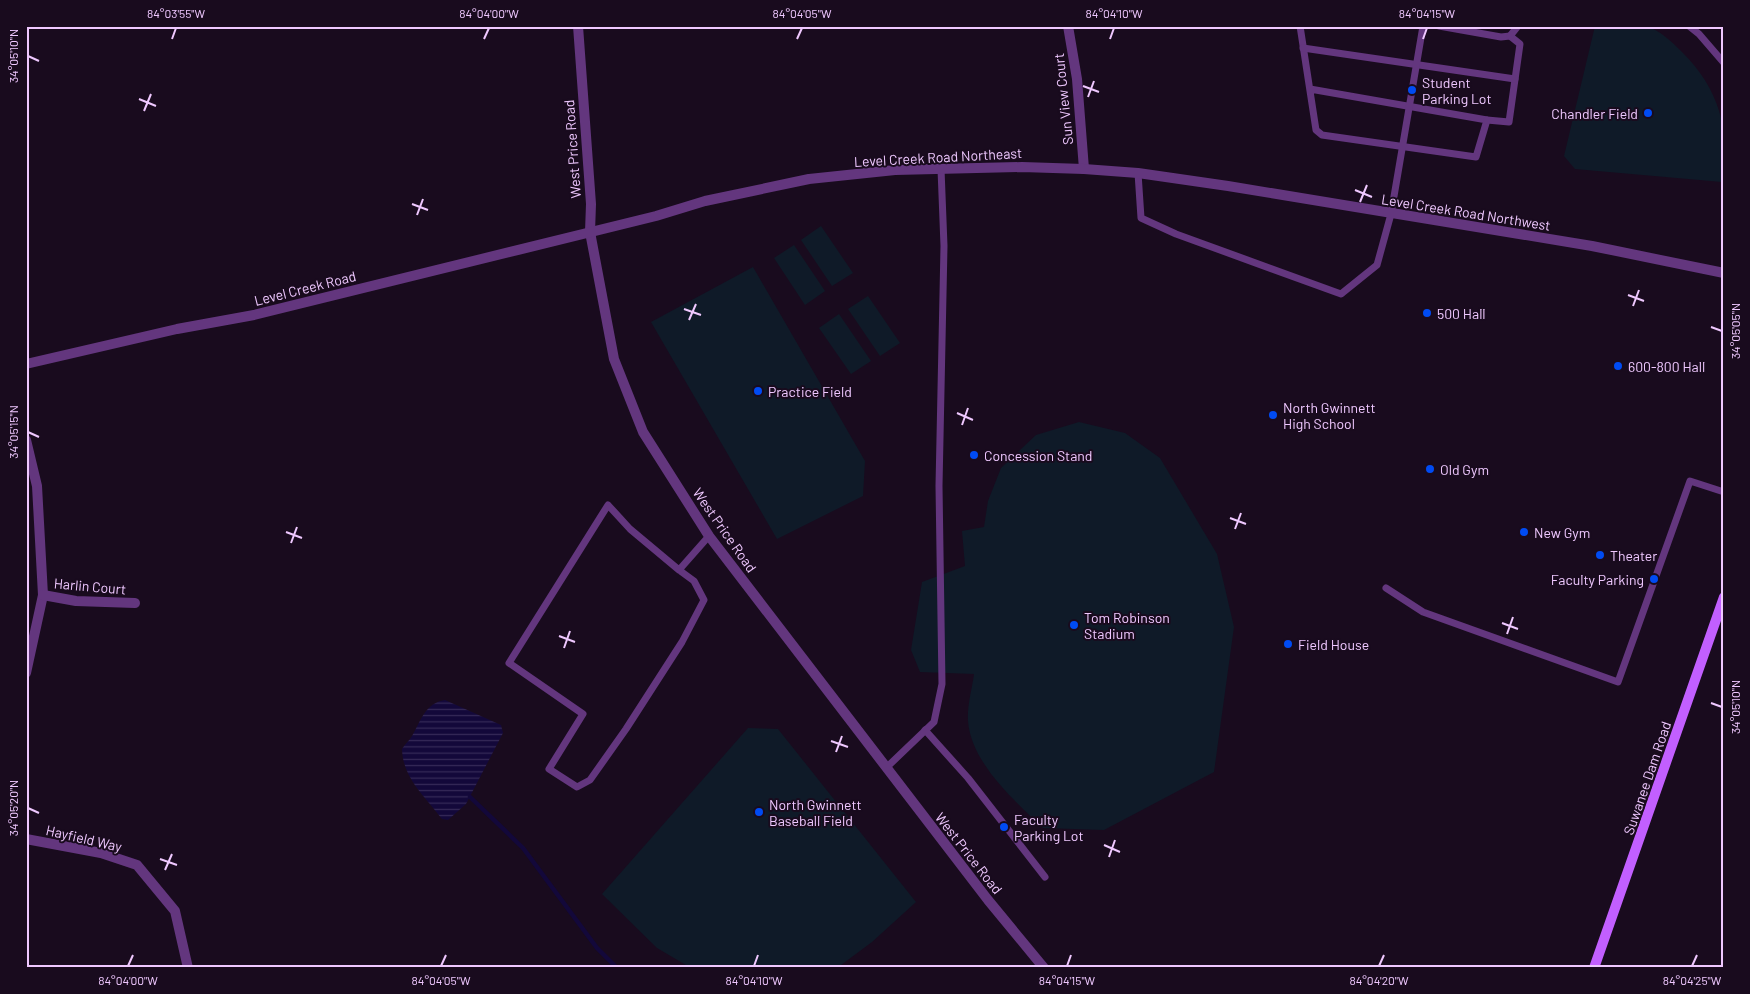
<svg xmlns="http://www.w3.org/2000/svg" width="1750" height="994" font-family="Barlow,sans-serif">
<style>
.pitch{fill:#0f1a28}
.water{fill:url(#water-rules)}
.lines{fill:none;stroke-linecap:round;stroke-linejoin:round}
.stream{stroke:#13083a;stroke-width:4.5}
.service{stroke:#63367e;stroke-width:7}
.minor{stroke:#63367e;stroke-width:10}
.tertiary{stroke:#63367e;stroke-width:10}
.secondary{stroke:#c25fff;stroke-width:10}
.ticks{fill:none;stroke:#efc8ff;stroke-width:2}
.poi-dot{fill:#004bf3;stroke:#190b1e;stroke-width:2}
.labels{text-anchor:middle;dominant-baseline:central;stroke-width:4;stroke-linejoin:round;paint-order:stroke}
.poi-label{font-size:14px;fill:#efc8ff;stroke:#190b1e;text-anchor:start}
.street-label{font-size:14px;fill:#efc8ff;stroke:#190b1e}
.neatline{fill:none;stroke:#efc8ff;stroke-width:2}
.ticks-label{font-size:12px;text-anchor:middle;fill:#efc8ff}
</style>
<defs>
<pattern id="water-rules" width="6" height="5" patternUnits="userSpaceOnUse" patternTransform="scale(1.25)"><rect width="6" height="5" fill="#13083a"/><path d="M0 2.5h6" fill="none" stroke="#362a58"/></pattern>
</defs>
<rect width="100%" height="100%" fill="#190b1e"/>
<!-- pitch -->
<g class="pitch">
<path d="M1595,26c15,0 35,-3 50,0 15,4 27,16 37,26 37,37 49,78 40,130l-147,-13 -11,-13z"/>
<polygon points="821,226 853,273 832,286 801,240"/>
<polygon points="794,245 825,291 805,305 774,258"/>
<polygon points="753,267 865,461 863,496 777,539 651,322"/>
<polygon points="868,296 900,343 880,356 848,309"/>
<polygon points="839,314 871,361 851,374 819,328"/>
<path d="M1079,422l46,11 35,25 57,96 17,73 -20,145 -110,58 -61,-2c-28,-27 -72,-65 -75,-107 -1,-15 4,-32 6,-47l-54,-2 -9,-22 11,-68 43,-16 -3,-35 22,-4 4,-26 13,-33 35,-33z"/>
<polygon points="748,728 778,729 916,902 872,942 837,968 691,968 657,948 602,894"/>
</g>
<!-- water -->
<path class="water" d="M445,700l56,25 2,8 -37,71 -18,16 -6,-1c-17,-23 -39,-40 -40,-70 3,-5 7,-8 10,-13 9,-15 13,-33 33,-36z"/>
<g class="lines">
<!-- stream -->
<polyline class="stream" points="470,797 523,848 597,948 617,968"/>
<!-- service -->
<g class="service">
<polyline points="1300,26 1316,130 1322,135 1476,157 1487,120 1310,89"/>
<polyline points="1439,26 1501,37 1510,36 1520,44 1509,122 1487,120"/>
<polyline points="1689,26 1699,34 1724,63"/>
<polyline points="1510,36 1518,26"/>
<polyline points="1303,48 1515,79"/>
<polyline points="1138,173 1141,218 1176,234 1341,294 1377,265 1391,214 1423,26"/>
<polyline points="679,570 694,581 704,600 682,642 626,729 590,780 577,787 549,769 583,714 509,663 608,505 630,529 679,570 709,536"/>
<polyline points="1386,588 1423,612 1618,682 1690,481 1724,492"/>
<polyline points="925,730 968,778 1045,877"/>
<polyline points="886,768 934,722 942,684 939,486 944,246 941,169"/>
</g>
<!-- minor -->
<g class="minor">
<polyline points="1068,26 1077,79 1084,169"/>
<polyline points="26,440 37,486 43,595 26,673"/>
<polyline points="43,595 76,601 135,603"/>
<polyline points="26,839 101,853 137,865 175,911 188,968"/>
</g>
<!-- tertiary -->
<g class="tertiary">
<polyline points="578,26 591,204 590,232 614,359 643,432 709,536 988,900 1044,968"/>
<polyline points="26,364 177,329 254,315 656,216 705,201 809,179 895,170 1022,167 1084,169 1138,173 1228,186 1592,246 1724,273"/>
</g>
<!-- secondary -->
<polyline class="secondary" points="1594,968 1724,597"/>
</g>
<!-- ticks -->
<path class="ticks" d="M172,39l4,-11M484,39l5,-11M797,39l5,-11M1110,39l4,-11M1423,39l4,-11M28,56l11,5M1083,86l16,6M1088,97l6,-16M139,99l17,7M144,111l7,-17M1355,190l17,7M1360,202l7,-17M412,204l16,6M417,215l6,-16M1628,295l16,6M1633,306l6,-16M684,309l17,6M689,320l7,-16M1711,327l11,4M957,413l16,7M962,425l6,-17M28,432l11,5M1230,518l16,6M1235,529l6,-16M286,532l16,6M291,543l6,-16M1502,623l16,6M1507,634l6,-17M559,636l16,6M564,648l6,-17M1711,703l11,4M831,741l17,6M836,752l6,-16M28,808l11,5M1104,845l16,7M1109,857l6,-17M160,859l17,6M165,870l7,-16M128,966l5,-11M441,966l5,-11M754,966l4,-11M1067,966l4,-11M1379,966l5,-11M1692,966l5,-11"/>
<!-- markers -->
<g class="poi-dot">
<circle cx="1412" cy="90" r="5"/>
<circle cx="1648" cy="113" r="5"/>
<circle cx="1427" cy="313" r="5"/>
<circle cx="1618" cy="366" r="5"/>
<circle cx="758" cy="391" r="5"/>
<circle cx="1273" cy="415" r="5"/>
<circle cx="974" cy="455" r="5"/>
<circle cx="1430" cy="469" r="5"/>
<circle cx="1524" cy="532" r="5"/>
<circle cx="1600" cy="555" r="5"/>
<circle cx="1654" cy="579" r="5"/>
<circle cx="1074" cy="625" r="5"/>
<circle cx="1288" cy="644" r="5"/>
<circle cx="759" cy="812" r="5"/>
<circle cx="1004" cy="827" r="5"/>
</g>
<g class="labels">
<!-- poi labels -->
<g class="poi-label">
<text x="1422" y="82">Student<tspan x="1422" dy="16">Parking Lot</tspan></text>
<text x="1638" y="113" text-anchor="end">Chandler Field</text>
<text x="1437" y="313">500 Hall</text>
<text x="1628" y="366">600-800 Hall</text>
<text x="768" y="391">Practice Field</text>
<text x="1283" y="407">North Gwinnett<tspan x="1283" dy="16">High School</tspan></text>
<text x="984" y="455">Concession Stand</text>
<text x="1440" y="469">Old Gym</text>
<text x="1534" y="532">New Gym</text>
<text x="1610" y="555">Theater</text>
<text x="1644" y="579" text-anchor="end">Faculty Parking</text>
<text x="1084" y="617">Tom Robinson<tspan x="1084" dy="16">Stadium</tspan></text>
<text x="1298" y="644">Field House</text>
<text x="769" y="804">North Gwinnett<tspan x="769" dy="16">Baseball Field</tspan></text>
<text x="1014" y="819">Faculty<tspan x="1014" dy="16">Parking Lot</tspan></text>
</g>
<!-- street labels -->
<g class="street-label">
<text transform="translate(1063 99) rotate(-96)">Sun View Court</text>
<text transform="translate(572 149) rotate(-94)">West Price Road</text>
<text transform="translate(938 157) rotate(-3)">Level Creek Road Northeast</text>
<text transform="translate(1466 212) rotate(9)">Level Creek Road Northwest</text>
<text transform="translate(305 288) rotate(-14)">Level Creek Road</text>
<text transform="translate(725 530) rotate(55)">West Price Road</text>
<text transform="translate(90 586) rotate(5)">Harlin Court</text>
<text transform="translate(1647 778) rotate(-71)">Suwanee Dam Road</text>
<text transform="translate(84 838) rotate(13)">Hayfield Way</text>
<text transform="translate(969 853) rotate(52)">West Price Road</text>
</g>
</g>
<!-- border -->
<rect width="1750" height="994" fill="none" stroke="#190b1e" stroke-width="55"/>
<rect x="28" y="28" width="1694" height="938" class="neatline"/>
<g class="ticks-label">
<text x="176" y="18">84°03'55"W</text>
<text x="489" y="18">84°04'00"W</text>
<text x="802" y="18">84°04'05"W</text>
<text x="1114" y="18">84°04'10"W</text>
<text x="1427" y="18">84°04'15"W</text>
<text transform="translate(14 56) rotate(-90)" y="4">34°05'10"N</text>
<text transform="translate(1736 331) rotate(-90)" y="4">34°05'05"N</text>
<text transform="translate(14 432) rotate(-90)" y="4">34°05'15"N</text>
<text transform="translate(1736 707) rotate(-90)" y="4">34°05'10"N</text>
<text transform="translate(14 808) rotate(-90)" y="4">34°05'20"N</text>
<text x="128" y="985">84°04'00"W</text>
<text x="441" y="985">84°04'05"W</text>
<text x="754" y="985">84°04'10"W</text>
<text x="1067" y="985">84°04'15"W</text>
<text x="1379" y="985">84°04'20"W</text>
<text x="1692" y="985">84°04'25"W</text>
</g>
</svg>
